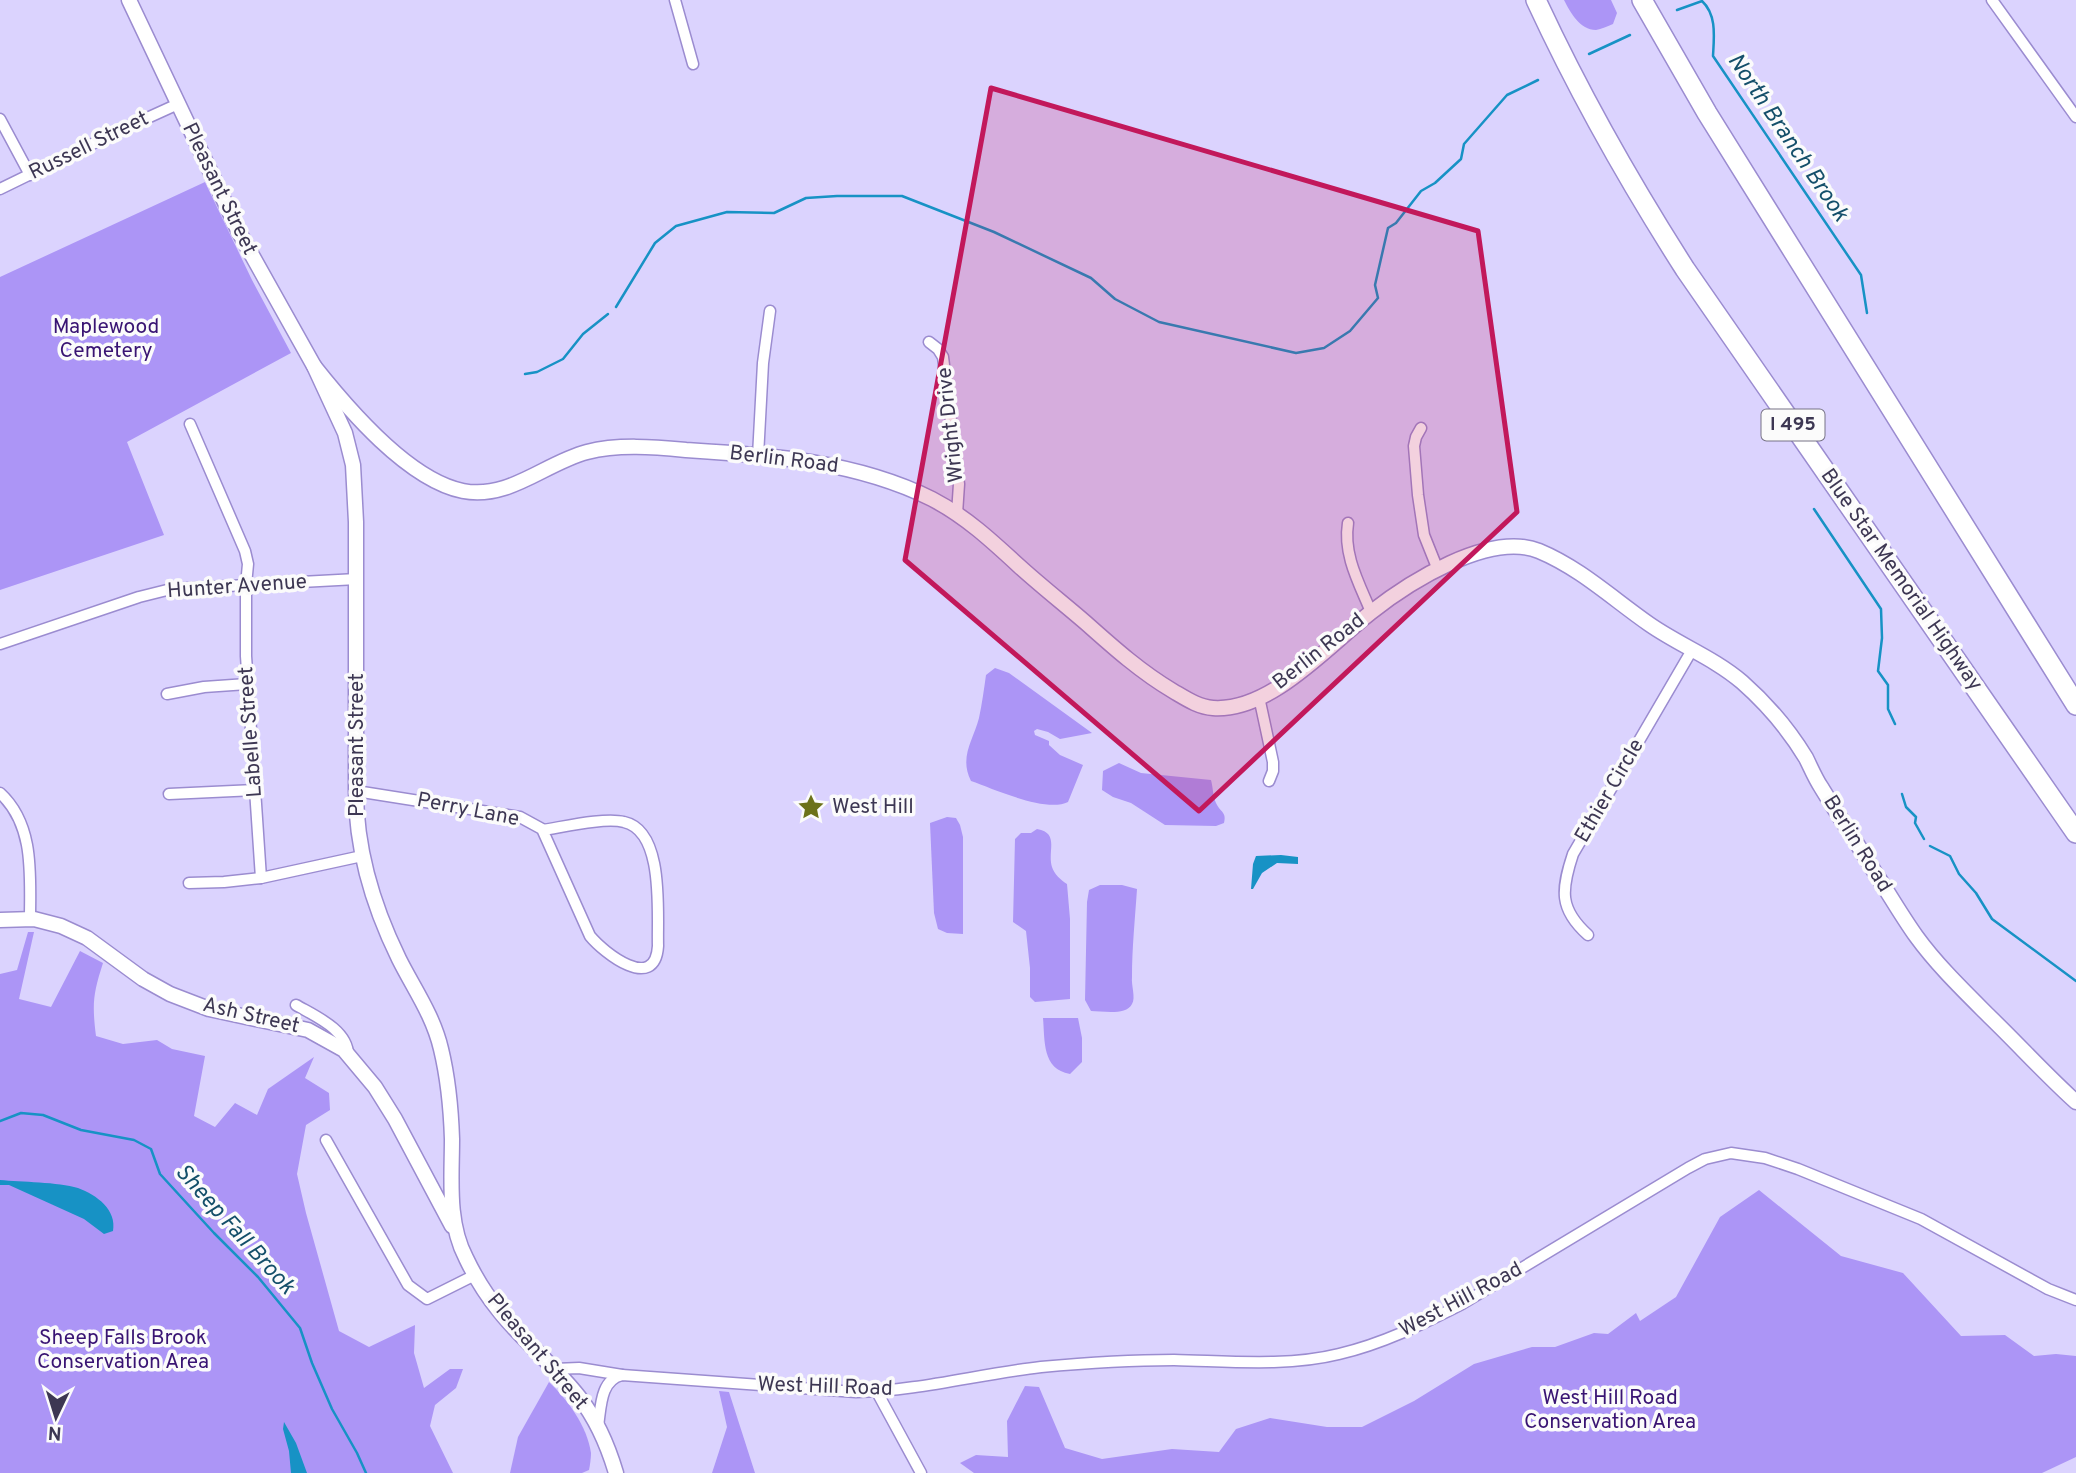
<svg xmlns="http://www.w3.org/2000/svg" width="2076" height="1473" font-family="Overpass,sans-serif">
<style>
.green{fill:#ac95f6}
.water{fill:#1792c5}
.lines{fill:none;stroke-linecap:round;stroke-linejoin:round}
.stream{stroke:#1792c5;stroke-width:2.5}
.minor-casing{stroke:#9b8cd0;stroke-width:13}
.tertiary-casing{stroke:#9b8cd0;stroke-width:17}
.motorway-casing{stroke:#9b8cd0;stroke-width:22}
.minor{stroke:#fff;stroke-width:10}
.tertiary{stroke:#fff;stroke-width:14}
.motorway{stroke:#fff;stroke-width:19}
.marked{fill:#c2185b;fill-opacity:0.2;stroke:#c2185b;stroke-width:5;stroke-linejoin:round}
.labels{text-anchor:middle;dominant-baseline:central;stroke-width:7;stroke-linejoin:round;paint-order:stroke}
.shield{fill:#fbfbfb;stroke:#767285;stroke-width:2}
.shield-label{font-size:19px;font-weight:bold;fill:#3d3753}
.street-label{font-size:21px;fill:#3d3753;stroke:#fbfbfb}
.park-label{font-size:21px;fill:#391473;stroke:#fbfbfb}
.poi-label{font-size:21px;fill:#3d3753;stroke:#fbfbfb;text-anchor:start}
.water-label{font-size:23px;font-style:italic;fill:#144f6a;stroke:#fbfbfb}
</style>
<rect width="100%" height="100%" fill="#dbd3fe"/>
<!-- green -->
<g class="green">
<path d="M1564,0h47l6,13 -4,11c-5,2 -12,5 -17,6 -16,0 -26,-18 -32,-30z"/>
<polygon points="205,182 252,280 291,353 127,442 164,535 0,590 0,277"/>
<path d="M995,668l14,5 83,60 -32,6 -12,-7 -11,-3 -3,2 1,4 14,6v4l11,10 23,10 -15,37c-22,11 -74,-13 -97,-21 -12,-24 2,-40 8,-63 3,-14 5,-29 7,-43z"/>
<path d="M1119,763l22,10 70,7c2,7 2,17 5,23 4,9 11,9 8,20l-8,3 -51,-1 -34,-22 -18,-6 -11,-7 1,-19z"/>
<polygon points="947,817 956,818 960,825 963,837 963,934 947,933 938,929 934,913 930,823"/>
<path d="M1037,829c23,4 10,22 15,38 2,7 9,13 15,17l3,35v80l-35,3 -5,-5v-29l-4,-37 -13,-9 2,-83 6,-6h10z"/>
<path d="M1100,885h22l15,4c-2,30 -5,59 -5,88 -1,8 4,21 0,27 -6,12 -30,7 -41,7l-6,-11 2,-98 2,-12z"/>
<path d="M28,932h6l-15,67 32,8 29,-56 23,12c-10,31 -11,41 -7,73l27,8 34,-4 15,9 33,7 -11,60 21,11 20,-24 22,12 11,-26 46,-32 -9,21 24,15 1,17 -24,15 -9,49 9,39 33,118 30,16 46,-22 -1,28 10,35 26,-19h13l-7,19 -21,17 -5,21 23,47h-453v-499l17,-4z"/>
<path d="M1043,1018h35l4,20v24l-12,12c-28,-5 -25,-33 -27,-56z"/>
<polygon points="1759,1190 1841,1256 1903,1273 1961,1336 2005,1335 2034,1356 2056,1354 2076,1356 2076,1457 2042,1473 974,1473 960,1463 976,1455 1008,1457 1007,1421 1025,1386 1039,1387 1065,1448 1102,1459 1172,1449 1219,1452 1236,1429 1270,1418 1327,1427 1362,1427 1414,1401 1474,1364 1532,1347 1555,1347 1594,1333 1608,1334 1636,1313 1640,1321 1676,1297 1720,1217"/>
<path d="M549,1382c19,18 38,44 42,71 0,5 -1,12 -2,17l-7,3h-72l8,-36z"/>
<polygon points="719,1391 729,1392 755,1473 712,1473 727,1427"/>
</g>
<!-- water -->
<g class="water">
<polygon points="1281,855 1298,857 1298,864 1277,863 1262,873 1253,889 1251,889 1253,864 1256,856"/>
<path d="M0,1180c21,2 58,2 78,8 19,7 39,22 35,43l-9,3 -20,-15 -75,-34h-9z"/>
<polygon points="284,1422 296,1443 307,1473 291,1473 289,1451 283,1429"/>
</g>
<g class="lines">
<!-- stream -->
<g class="stream">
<path d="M1677,10l25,-9c15,14 12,36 11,55l148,219 6,38"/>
<polyline points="1589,54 1630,35"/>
<polyline points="616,307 655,243 676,226 727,212 774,213 806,198 837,196 902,196 994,232 1091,278 1115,299 1159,322 1296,353 1324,348 1350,331 1378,298 1375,285 1388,228 1396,223 1421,191 1435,183 1461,159 1464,144 1507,95 1538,80"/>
<polyline points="525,374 537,372 563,359 583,334 608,314"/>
<polyline points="1814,509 1881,609 1882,638 1878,671 1888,685 1888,709 1895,724"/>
<polyline points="1902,794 1906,807 1916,817 1915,823 1924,839"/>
<polyline points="1930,846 1950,856 1959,874 1976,893 1992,919 2076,981"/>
<polyline points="0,1121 21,1113 43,1115 81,1130 134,1140 151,1149 160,1174 214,1233 258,1277 300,1328 312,1363 332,1409 357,1453 366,1473"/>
</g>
<!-- minor casing -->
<g class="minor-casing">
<g id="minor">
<polyline points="675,0 693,64"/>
<polyline points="1992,0 2076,117"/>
<polyline points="0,119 30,175"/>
<polyline points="0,189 123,129 178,104"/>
<polyline points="929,342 938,349 943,357 959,484 957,514"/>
<polyline points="190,424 245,551 248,564 246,585 246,656 261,878"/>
<polyline points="1421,428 1416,437 1414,446 1418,495 1424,535 1438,570"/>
<polyline points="758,456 763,363 770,311"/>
<path d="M1348,523c-5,32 11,60 23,89"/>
<polyline points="0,644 139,597 171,589 357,579"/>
<polyline points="167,694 204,687 247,684"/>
<polyline points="1259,697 1273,762 1273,771 1269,781"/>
<path d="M356,791l164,26 22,12 48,107c14,17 65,57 68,10 -1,-32 7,-115 -34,-124 -19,-5 -61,5 -81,8"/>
<path d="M0,793c35,32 30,83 30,126"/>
<polyline points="169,794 255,790"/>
<polyline points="189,883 224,882 261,878 362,856"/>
<path d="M1588,935c-29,-26 -27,-45 -15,-81l119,-204"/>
<path d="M296,1005c19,11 52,25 52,50"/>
<polyline points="326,1140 408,1285 427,1299 475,1275"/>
<polyline points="555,1369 579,1368 622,1375"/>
<polyline points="877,1392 921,1473"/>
<path d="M598,1426c3,-18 2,-46 24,-51l234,17c62,-1 123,-18 185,-25 43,-4 90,-7 133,-7 53,1 113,7 165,-6 43,-10 84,-30 123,-50l226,-136 17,-9 26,-6 34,5 33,11 123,50 127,70 28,11"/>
</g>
</g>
<!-- tertiary casing -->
<g class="tertiary-casing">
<g id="tertiary">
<path d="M129,0l110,232 75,134 31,67 8,32 3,57v269c0,59 17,115 43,168 15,30 34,56 42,90 7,29 10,60 11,90 0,39 -5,83 14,119 9,19 21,38 34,54 24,30 55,54 79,85 18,23 29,49 37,76"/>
<path d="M314,366c34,43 94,114 149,125 46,9 82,-28 124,-39 31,-8 67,-5 99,-2 83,5 170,11 246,49 33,17 60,42 87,67 22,20 45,38 67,57 28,25 55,49 87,68 12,7 25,16 40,17 57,4 115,-62 157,-95 38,-30 119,-82 169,-62 41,17 74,48 110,73 30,21 65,34 93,58 25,22 47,48 64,76 5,10 9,20 15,29 17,28 36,56 53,84 14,21 27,44 42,65 21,29 48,55 74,81 29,28 56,58 86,85"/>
<polyline points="0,920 34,919 61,926 87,938 143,979 170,994 209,1009 308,1030 344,1050 375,1087 395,1119 452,1226"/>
</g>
</g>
<!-- motorway casing -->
<g class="motorway-casing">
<g id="motorway">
<path d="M1536,0c43,93 94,183 149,269l391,564"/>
<polyline points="1642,0 1707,113 2076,705"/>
</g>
</g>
<!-- minor -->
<use href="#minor" class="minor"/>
<!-- tertiary -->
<use href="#tertiary" class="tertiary"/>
<!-- motorway -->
<use href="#motorway" class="motorway"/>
</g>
<!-- marked area -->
<path class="marked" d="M991,88l487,143 39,281 -318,299 -294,-251z"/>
<!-- icons -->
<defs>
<g id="sight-bare" transform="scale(2.1)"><path d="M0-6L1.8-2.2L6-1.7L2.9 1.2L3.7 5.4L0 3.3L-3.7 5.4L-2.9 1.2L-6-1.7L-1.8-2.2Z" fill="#6c721a" stroke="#fbfbfb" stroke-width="2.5" paint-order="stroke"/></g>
</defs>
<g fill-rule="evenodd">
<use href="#sight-bare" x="811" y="807"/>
</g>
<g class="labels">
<!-- shield labels -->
<rect class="shield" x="1761.5" y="409.5" width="63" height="31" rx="5"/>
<g class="shield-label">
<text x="1793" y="425">I 495</text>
</g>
<!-- street labels -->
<g class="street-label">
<text transform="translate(89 146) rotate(-26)">Russell Street</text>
<text transform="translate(219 189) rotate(64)">Pleasant Street</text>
<text transform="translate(951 425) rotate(-96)">Wright Drive</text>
<text transform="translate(784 460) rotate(7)">Berlin Road</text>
<text transform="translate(1901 580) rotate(55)">Blue Star Memorial Highway</text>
<text transform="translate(237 587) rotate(-4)">Hunter Avenue</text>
<text transform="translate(1319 652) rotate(-38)">Berlin Road</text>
<text transform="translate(251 732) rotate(-94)">Labelle Street</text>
<text transform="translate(357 745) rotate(-90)">Pleasant Street</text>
<text transform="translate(1610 791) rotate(-60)">Ethier Circle</text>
<text transform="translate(468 810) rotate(11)">Perry Lane</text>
<text transform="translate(1857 844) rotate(58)">Berlin Road</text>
<text transform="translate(251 1016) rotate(13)">Ash Street</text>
<text transform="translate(1461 1300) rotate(-28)">West Hill Road</text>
<text transform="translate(537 1352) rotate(50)">Pleasant Street</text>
<text transform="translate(825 1387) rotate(2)">West Hill Road</text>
</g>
<!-- park labels -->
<g class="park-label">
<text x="106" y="327">Maplewood<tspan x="106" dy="24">Cemetery</tspan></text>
<text x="123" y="1338">Sheep Falls Brook<tspan x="123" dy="24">Conservation Area</tspan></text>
<text x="1610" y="1398">West Hill Road<tspan x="1610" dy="24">Conservation Area</tspan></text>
</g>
<!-- poi labels -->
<g class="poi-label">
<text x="832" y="807">West Hill</text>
</g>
<!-- water labels -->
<g class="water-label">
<text transform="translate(1787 138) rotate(56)">North Branch Brook</text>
<text transform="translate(234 1230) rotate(48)">Sheep Fall Brook</text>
</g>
</g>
<!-- north arrow -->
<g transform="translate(56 1417) rotate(184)" stroke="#fbfbfb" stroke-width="5" paint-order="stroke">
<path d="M0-5L12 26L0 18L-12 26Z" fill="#3d3753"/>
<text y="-10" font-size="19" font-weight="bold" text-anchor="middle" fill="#3d3753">N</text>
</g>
</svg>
